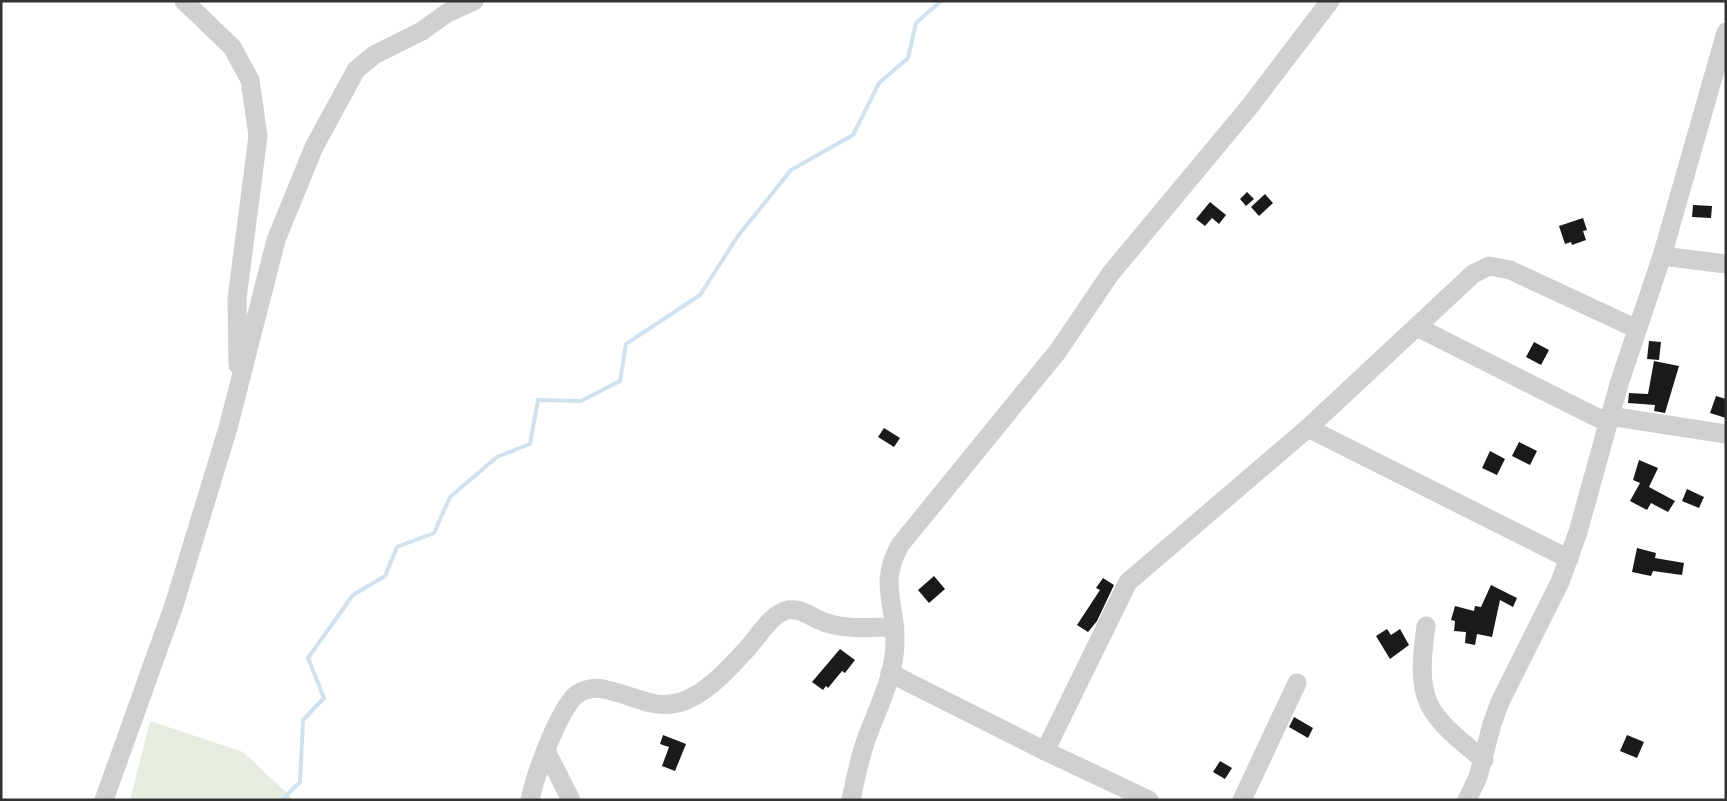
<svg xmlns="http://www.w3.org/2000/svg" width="1727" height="801" font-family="Cabin,sans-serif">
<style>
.green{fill:#e6ecdf}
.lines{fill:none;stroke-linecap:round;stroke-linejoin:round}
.stream{stroke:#cfe2ee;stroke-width:4}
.building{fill:#1a1a1a}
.minor{stroke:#d0d0d0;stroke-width:19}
</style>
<rect width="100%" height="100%" fill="#fff"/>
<!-- green -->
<polygon class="green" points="150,721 243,752 294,800 130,800"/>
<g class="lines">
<!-- stream -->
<polyline class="stream" points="282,800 300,782 303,720 324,698 308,658 353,595 385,576 397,547 434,533 450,497 497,457 530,444 538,400 581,401 620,381 626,344 700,295 738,236 791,170 853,135 879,83 908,58 916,23 941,1"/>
</g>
<!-- building -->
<g class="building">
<polygon points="1247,192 1254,199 1246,206 1240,199"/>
<polygon points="1265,194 1273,203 1259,216 1251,207"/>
<polygon points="1210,202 1226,215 1219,224 1212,218 1205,226 1196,219"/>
<polygon points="1693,205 1712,206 1711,218 1692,217"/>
<polygon points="1583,218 1587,230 1583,231 1586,240 1572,245 1571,242 1565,244 1559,226"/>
<polygon points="1649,341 1661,342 1659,360 1647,359"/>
<polygon points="1534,342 1549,350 1541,365 1526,357"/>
<polygon points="1654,361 1679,366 1665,413 1654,411 1655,405 1628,403 1629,393 1648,394"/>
<polygon points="1716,396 1726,399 1726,418 1710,413"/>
<polygon points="884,428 900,438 894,447 878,437"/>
<polygon points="1519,442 1537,451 1530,465 1512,456"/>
<polygon points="1490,451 1505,459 1497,475 1482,468"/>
<polygon points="1639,460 1658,468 1649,487 1675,501 1668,512 1651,503 1647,510 1630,501 1640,483 1633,480"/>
<polygon points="1687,489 1704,497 1699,508 1682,501"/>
<polygon points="1637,548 1656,553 1655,558 1684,563 1682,575 1653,571 1651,576 1632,572"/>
<polygon points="934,576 945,589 929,603 918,590"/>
<polygon points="1103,578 1114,585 1097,621 1088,632 1077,625 1100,590 1096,588"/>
<polygon points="1491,585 1517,598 1513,607 1500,600 1492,637 1477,634 1475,645 1465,643 1466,632 1454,631 1455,621 1451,620 1455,606 1474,611 1475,606 1481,607"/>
<polygon points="1387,629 1391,635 1400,629 1409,645 1390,659 1376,636"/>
<polygon points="840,649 855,660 845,673 842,671 828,688 826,686 823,690 812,682"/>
<polygon points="1294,717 1313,728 1308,738 1289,727"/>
<polygon points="663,735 686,744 675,771 662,766 669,747 660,744"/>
<polygon points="1627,735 1644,742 1637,758 1620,751"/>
<polygon points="1220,761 1232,768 1225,779 1213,772"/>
</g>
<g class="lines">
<!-- minor -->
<g class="minor">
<polyline points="184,1 232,47 250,80 258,136 237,299 238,365"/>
<polyline points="1662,256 1726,264"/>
<polyline points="1417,327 1608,423"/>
<polyline points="1609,416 1726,434"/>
<polyline points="1308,428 1569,559"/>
<path d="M1426,626c-11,77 0,87 58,134"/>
<polyline points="890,673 1045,751 1149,800"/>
<polyline points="546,751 571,800"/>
<polyline points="1045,751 1128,582 1308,428 1473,274 1489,266 1510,270 1637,329"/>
<polyline points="104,800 174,605 228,428 276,240 314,147 356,70 374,55 422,31 447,13 474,1"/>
<path d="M530,800c6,-28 25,-79 42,-101 7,-9 21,-12 31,-10 29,5 51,23 81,12 24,-9 44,-32 61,-50 12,-12 26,-38 43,-41 15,-2 25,9 39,13 20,7 46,4 68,4"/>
<path d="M851,800c4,-20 8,-40 15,-60 11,-31 29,-64 29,-98 1,-40 -17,-57 5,-97l158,-194 53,-78 139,-167 80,-105"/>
<polyline points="1242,800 1297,683"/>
<polyline points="1467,800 1478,777 1492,724 1500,702 1560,582 1578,532 1619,384 1662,256 1726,32"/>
</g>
</g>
<!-- border -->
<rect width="1727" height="801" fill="none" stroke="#333333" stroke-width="5"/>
</svg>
